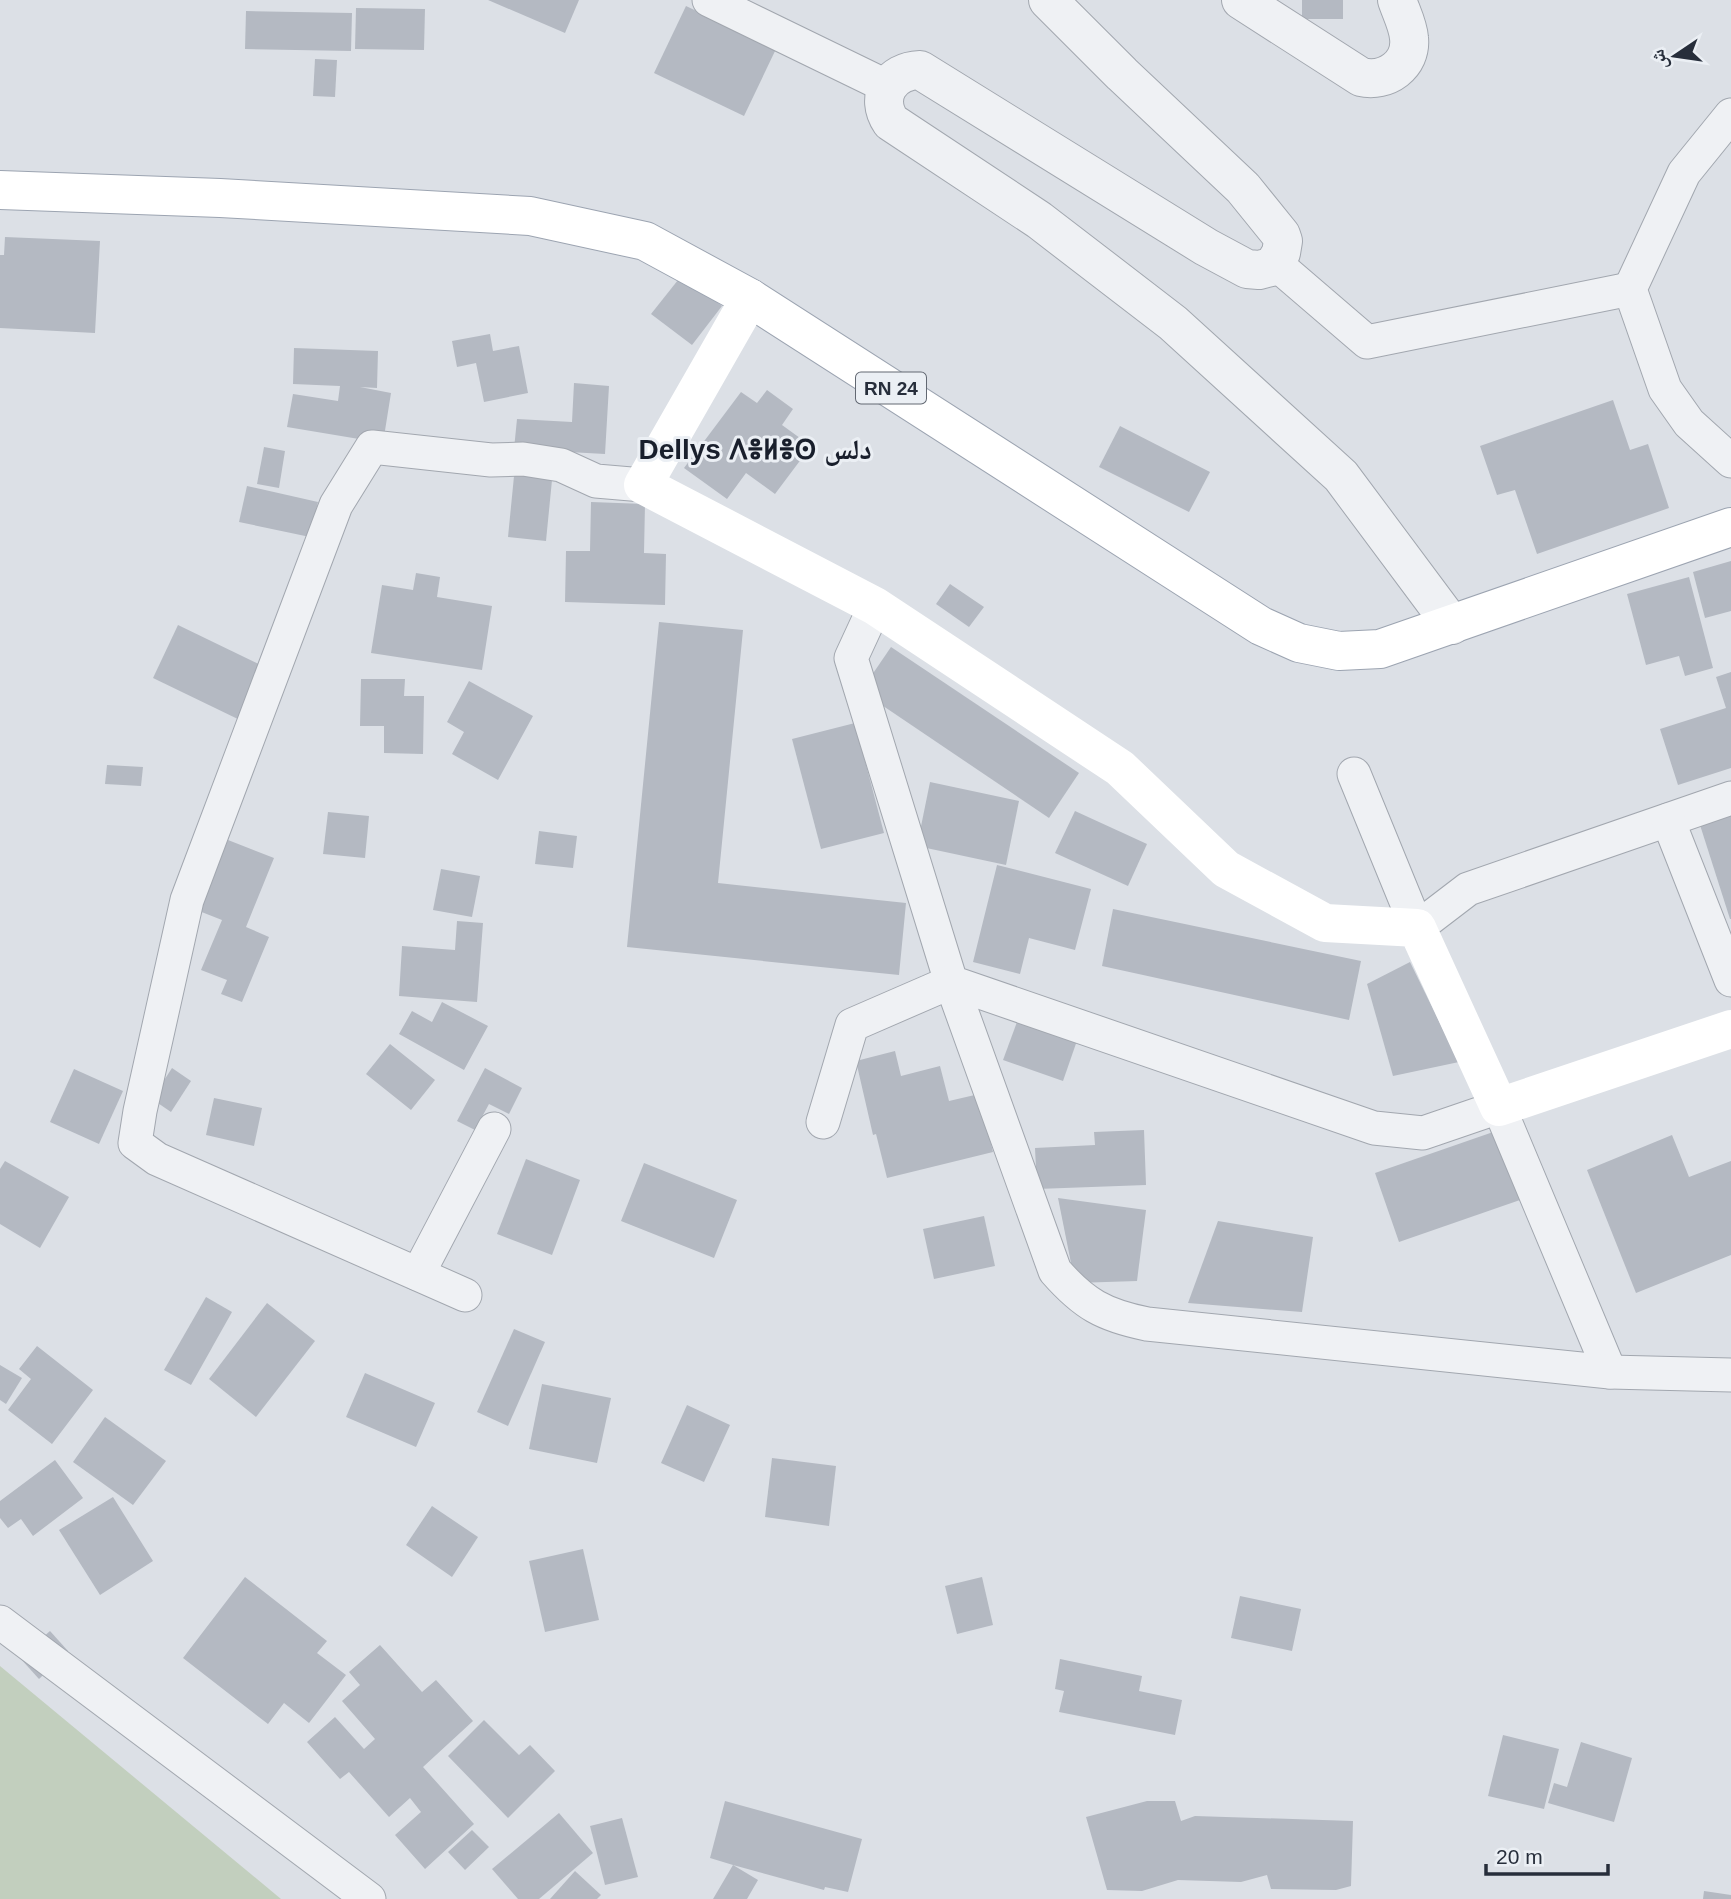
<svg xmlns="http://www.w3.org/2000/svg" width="1731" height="1899" font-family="Arial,'Noto Naskh Arabic','Noto Sans Tifinagh',sans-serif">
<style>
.green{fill:#c2cfbe}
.building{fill:#b4b9c2}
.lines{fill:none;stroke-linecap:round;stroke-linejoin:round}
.minor-casing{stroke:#a2a7af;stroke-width:35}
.tertiary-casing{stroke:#a2a7af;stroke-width:40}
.primary-casing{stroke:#9ca4b1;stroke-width:40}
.minor{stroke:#eff1f4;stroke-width:33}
.tertiary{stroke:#eff1f4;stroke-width:38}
.secondary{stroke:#fff;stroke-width:38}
.primary{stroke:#fff;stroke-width:38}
.labels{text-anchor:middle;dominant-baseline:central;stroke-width:6;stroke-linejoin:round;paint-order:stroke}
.shield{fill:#ebeff4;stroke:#626872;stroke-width:2}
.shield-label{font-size:19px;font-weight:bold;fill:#272e3b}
.district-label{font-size:28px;font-weight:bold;fill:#191f2c;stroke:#ebeff4}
</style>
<rect width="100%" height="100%" fill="#dce0e6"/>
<!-- green -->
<polygon class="green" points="0,1666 281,1899 0,1899"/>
<!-- building -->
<g class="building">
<polygon points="488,0 579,0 565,33"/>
<rect x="1302" y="0" width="41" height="19"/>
<polygon points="686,6 776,49 744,116 654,73"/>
<polygon points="356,8 425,9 424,50 355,49"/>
<polygon points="246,11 352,13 351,51 245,49"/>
<polygon points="315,59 337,60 335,97 313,96"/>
<polygon points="5,237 100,241 95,333 0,328 0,255 4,255"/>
<polygon points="682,275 722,306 692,345 651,314"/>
<polygon points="490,334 493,351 519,346 528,393 484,402 476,363 457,367 452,341"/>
<polygon points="294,348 378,351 377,388 360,387 391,393 383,443 287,427 293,394 338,401 340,386 293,384"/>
<polygon points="574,383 609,386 605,454 514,449 517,419 572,422"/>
<polygon points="767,390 793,409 782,425 811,446 775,494 746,473 727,499 684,468 741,392 757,403"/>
<polygon points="1613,400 1630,450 1648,444 1669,508 1537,554 1515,490 1497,495 1480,446"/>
<polygon points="1120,426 1210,472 1189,512 1099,467"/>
<polygon points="264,447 285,451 279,488 257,484"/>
<polygon points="515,466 553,470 546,541 508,537"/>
<polygon points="247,486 318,502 310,537 239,522"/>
<polygon points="591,502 645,504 644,553 666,554 665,605 565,602 566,551 590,551"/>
<polygon points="1731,561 1731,611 1705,618 1693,572"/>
<polygon points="416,573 440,577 437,597 492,606 482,670 371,653 382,585 413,590"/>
<polygon points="1689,577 1713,668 1685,676 1679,656 1646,665 1627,594"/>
<polygon points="950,584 984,607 969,627 936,604"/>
<polygon points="659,622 743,630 718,883 906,903 899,975 627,947"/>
<polygon points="178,625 269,669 244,722 153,678"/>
<polygon points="891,647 1079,773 1049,818 861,691"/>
<polygon points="1731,672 1731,768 1678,785 1660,729 1726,708 1716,677"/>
<polygon points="361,679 405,679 404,696 424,696 423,754 384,753 384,726 360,726"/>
<polygon points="469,681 533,716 498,780 452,754 464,732 447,722"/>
<polygon points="855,723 884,833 821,849 792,739"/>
<polygon points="107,765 143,767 141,786 105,784"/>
<polygon points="930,782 1019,801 1006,865 917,846"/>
<polygon points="1075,811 1147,844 1128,886 1055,853"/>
<polygon points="328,812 369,816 365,858 323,854"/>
<polygon points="1731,815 1731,919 1730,919 1700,825"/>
<polygon points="539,831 577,836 573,868 535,864"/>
<polygon points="228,840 274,858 246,927 269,937 242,1002 221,994 227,980 201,970 222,920 199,911"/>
<polygon points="997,865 1091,889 1075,950 1029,938 1020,974 973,962"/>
<polygon points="441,869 480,876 472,917 433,910"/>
<polygon points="1113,909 1361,961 1349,1020 1102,966"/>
<polygon points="457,921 483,923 477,1002 399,996 402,946 455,950"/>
<polygon points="1410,962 1459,1062 1393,1076 1367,984"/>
<polygon points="442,1002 488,1026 464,1070 399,1034 412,1011 432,1022"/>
<polygon points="1021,1011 1080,1032 1063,1081 1003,1060"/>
<polygon points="390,1044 435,1080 411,1110 366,1074"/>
<polygon points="895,1051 901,1076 940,1066 949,1101 979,1094 993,1152 887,1178 876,1134 873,1135 856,1061"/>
<polygon points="172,1068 191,1081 171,1112 152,1099"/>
<polygon points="485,1068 522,1088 509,1114 489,1104 475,1130 457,1121"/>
<polygon points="74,1069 123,1091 99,1144 50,1122"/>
<polygon points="214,1098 262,1108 254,1146 206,1135"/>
<polygon points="1144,1130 1146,1185 1037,1189 1035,1148 1095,1145 1094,1132"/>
<polygon points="1496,1131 1520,1200 1399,1242 1375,1173"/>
<polygon points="1672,1135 1689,1177 1731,1161 1731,1255 1636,1293 1587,1170"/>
<polygon points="526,1159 580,1180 552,1255 497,1234"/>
<polygon points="5,1161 69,1197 40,1248 0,1224 0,1169"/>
<polygon points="644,1163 737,1200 714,1258 621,1221"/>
<polygon points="1058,1198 1146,1210 1137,1281 1075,1283"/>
<polygon points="984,1216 995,1266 934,1279 923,1229"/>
<polygon points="1218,1221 1313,1237 1302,1312 1188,1303"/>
<polygon points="206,1297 232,1312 191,1385 164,1370"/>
<polygon points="267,1303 315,1341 256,1417 209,1379"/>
<polygon points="514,1329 545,1342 508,1426 477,1412"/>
<polygon points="37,1346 93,1390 52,1444 8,1410 31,1379 19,1369"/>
<polygon points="0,1365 22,1378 6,1404 0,1400"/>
<polygon points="365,1373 435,1403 416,1447 346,1417"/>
<polygon points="542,1384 611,1398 597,1463 529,1449"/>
<polygon points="687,1405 730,1425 704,1482 661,1463"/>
<polygon points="105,1417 166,1461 133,1505 73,1462"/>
<polygon points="772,1458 836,1466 829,1526 765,1517"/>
<polygon points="55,1460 83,1498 33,1536 21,1519 8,1528 0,1518 0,1501"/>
<polygon points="113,1497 153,1561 100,1595 59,1530"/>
<polygon points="432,1506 478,1537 452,1577 406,1545"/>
<polygon points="583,1549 599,1620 545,1632 529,1561"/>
<polygon points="245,1577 327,1641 317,1653 346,1675 309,1723 284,1703 268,1724 183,1658"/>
<polygon points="982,1577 993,1625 957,1634 945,1586"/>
<polygon points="1240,1596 1301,1609 1292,1651 1231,1638"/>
<polygon points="50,1631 68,1651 39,1679 20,1658"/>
<polygon points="380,1645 422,1692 436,1680 473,1721 423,1767 474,1824 425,1869 395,1835 421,1812 410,1798 389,1817 349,1772 340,1779 307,1742 335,1717 364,1749 375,1739 342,1701 360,1685 349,1672"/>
<polygon points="1060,1659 1142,1676 1139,1691 1182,1700 1175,1735 1059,1712 1064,1691 1055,1689"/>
<polygon points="484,1720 519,1755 530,1745 555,1771 508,1818 448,1756"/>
<polygon points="1503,1735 1559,1749 1544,1809 1488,1796"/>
<polygon points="1581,1742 1632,1758 1614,1822 1548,1803 1554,1783 1567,1787"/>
<polygon points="725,1801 862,1839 848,1892 825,1887 824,1890 733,1865 758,1880 747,1899 713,1899 733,1865 710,1858"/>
<polygon points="1147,1801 1175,1801 1181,1821 1195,1816 1353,1821 1351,1886 1336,1890 1271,1889 1267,1875 1241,1882 1178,1880 1142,1891 1107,1890 1086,1817"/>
<polygon points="559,1813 593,1853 539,1899 518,1899 492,1869"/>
<polygon points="622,1818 638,1877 605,1885 590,1826"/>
<polygon points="472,1830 489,1847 465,1870 448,1852"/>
<polygon points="575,1871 601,1895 597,1899 550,1899"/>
<polygon points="1704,1891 1731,1895 1731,1899 1703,1899"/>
</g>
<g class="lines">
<!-- minor casing -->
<g class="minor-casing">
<g id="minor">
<polyline points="709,0 888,87"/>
<polyline points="1731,115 1684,173 1630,289 1665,389 1689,423 1731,461"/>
<polyline points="1275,263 1367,342 1630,289"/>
<polyline points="875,606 851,658 951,982 1374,1128 1423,1133 1499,1107 1610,1372"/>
<polyline points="1354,774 1417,928 1468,889 1731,798"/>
<polyline points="1668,820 1731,980"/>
<path d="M823,1122l29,-97 99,-43 104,289c29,33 48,44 92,53l463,48 121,3"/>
<polyline points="418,1274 494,1129"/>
<polyline points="465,1295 157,1159 135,1143 140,1111 187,900 336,505 372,447 491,460 523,459 561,465 596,481 643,485"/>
<polyline points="0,1622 369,1899"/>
</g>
</g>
<!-- tertiary casing -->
<g class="tertiary-casing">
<g id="tertiary">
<path d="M1048,0l74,74 121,114 38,47 2,6 -2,12 -6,10 -4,4 -12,3 -12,-1 -41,-22 -286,-177c-30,1 -46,27 -29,52l148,98 134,103 168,153 111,149"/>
<path d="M1241,0l120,77c25,6 51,-12 48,-39 -1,-13 -8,-26 -12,-38"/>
</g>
</g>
<!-- primary casing -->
<g class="primary-casing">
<polyline id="primary" points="0,190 220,198 530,216 645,241 750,298 1261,626 1299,643 1339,651 1380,649 1731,527"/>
</g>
<!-- minor -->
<use href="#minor" class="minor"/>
<!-- tertiary -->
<use href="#tertiary" class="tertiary"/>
<!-- secondary -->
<polyline class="secondary" points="750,298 643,485 875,606 1120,768 1226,869 1325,923 1417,928 1499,1107 1731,1029"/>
<!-- primary -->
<use href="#primary" class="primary"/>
</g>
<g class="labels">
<!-- shield labels -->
<rect class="shield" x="856" y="372.5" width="70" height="31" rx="5"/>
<g class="shield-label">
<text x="891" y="388">RN 24</text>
</g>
<!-- district labels -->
<g class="district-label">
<text x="755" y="449">Dellys ⴷⴻⵍⴻⵙ دلس</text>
</g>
</g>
<!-- north arrow -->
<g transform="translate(1675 56) rotate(257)" stroke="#ebeff4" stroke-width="5" paint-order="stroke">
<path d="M0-5L12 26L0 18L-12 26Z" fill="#272e3b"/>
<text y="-10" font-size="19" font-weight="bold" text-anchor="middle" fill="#272e3b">ش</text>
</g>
<!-- scale -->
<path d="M1486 1864v10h122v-10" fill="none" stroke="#272e3b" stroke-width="3.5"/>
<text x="1496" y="1864" font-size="21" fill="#272e3b" stroke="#ebeff4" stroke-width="5" paint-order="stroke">20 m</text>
</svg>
